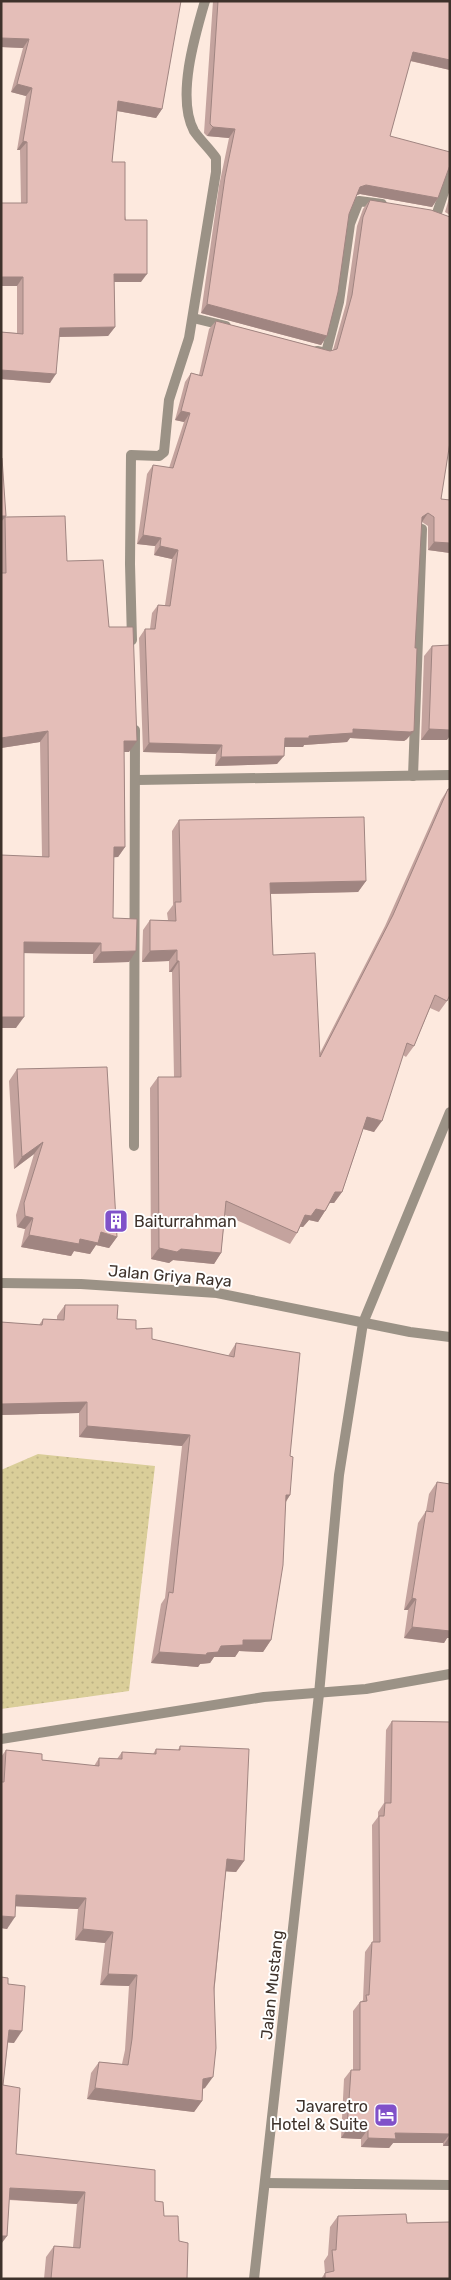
<svg xmlns="http://www.w3.org/2000/svg" width="451" height="2280" font-family="Rubik,sans-serif">
<style>
.grass{fill:url(#grass-dots)}
.lines{fill:none;stroke-linecap:round;stroke-linejoin:round}
.minor{stroke:#9b9286;stroke-width:10}
.wall{fill:#c4a39e}
.shaded-wall{fill:#a08581}
.building{fill:#e4beb8;stroke:#a08581}
.labels{text-anchor:middle;dominant-baseline:central;stroke-width:4;stroke-linejoin:round;paint-order:stroke}
.poi-label{font-size:16px;fill:#3e322b;stroke:#fff;text-anchor:start}
.street-label{font-size:16px;fill:#3e322b;stroke:#fff}
</style>
<defs>
<pattern id="grass-dots" width="8" height="8" patternUnits="userSpaceOnUse" patternTransform="scale(1.25)"><rect width="8" height="8" fill="#dace99"/><path d="M2 2h.1M6 6h.1" fill="none" stroke="#bcb184" stroke-width="1.8" stroke-linecap="round"/></pattern>
</defs>
<rect width="100%" height="100%" fill="#fde9de"/>
<!-- grass -->
<polygon class="grass" points="38,1454 155,1466 129,1691 1,1709 1,1470"/>
<g class="lines">
<!-- minor -->
<g class="minor">
<polyline points="436,216 450,174"/>
<polyline points="193,318 226,326"/>
<polyline points="317,351 326,353 339,302 350,224 359,201 382,204"/>
<path d="M132,640l-2,-76 1,-109 28,1 5,-4 5,-52 20,-62 27,-166v-14c-6,-9 -16,-18 -22,-27 -18,-33 1,-96 11,-130"/>
<polyline points="413,776 422,529"/>
<polyline points="137,780 450,775"/>
<polyline points="134,1146 135,730"/>
<polyline points="1,1283 81,1284 217,1293 410,1332 450,1337"/>
<polyline points="1,1739 264,1697 366,1689 450,1674"/>
<polyline points="265,2183 450,2185"/>
<polyline points="254,2279 319,1694 339,1475 363,1323 450,1112"/>
</g>
</g>
<!-- wall -->
<g class="wall">
<polygon points="1,1 162,109 156,118 117,111 112,162 141,282 114,282 115,327 108,336 59,337 50,383 1,379 1,332 17,333 17,286 21,203 20,150 17,150 26,96 11,92 23,48 1,47"/>
<polygon points="213,1 450,1 450,70 410,61 390,136 450,168 448,168 438,198 432,207 360,194 357,195 349,214 327,336 321,345 201,313 219,186 229,138 207,136 204,133"/>
<polygon points="450,195 450,215 445,212"/>
<polygon points="370,200 441,499 450,553 428,550 428,526 422,522 407,739 404,741 350,738 347,742 304,745 303,747 284,747 277,764 215,766 216,754 143,752 139,638 145,629 150,629 152,613 158,605 165,605 172,559 154,555 155,546 137,544 147,474 153,465 169,468 184,422 175,420 185,382 191,373 199,375 209,329 216,321 330,351 333,350 346,304 357,226 363,209"/>
<polygon points="1,458 6,516 5,517 67,561 109,627 129,752 124,752 125,847 118,857 114,857 113,918 129,962 93,963 93,954 24,953 16,1028 1,1028 42,856 40,742 1,748"/>
<polygon points="432,646 447,740 421,740 424,656"/>
<polygon points="448,789 447,1001 439,1012 430,1008 414,1046 406,1057 403,1055 374,1132 363,1129 342,1192 334,1203 330,1203 325,1211 318,1222 309,1220 303,1227 300,1227 297,1233 290,1244 225,1215 221,1253 214,1264 173,1260 169,1263 151,1259 150,1088 158,1077 174,1077 172,972 169,972 169,961 142,962 143,930 150,920 168,920 167,913 173,905 172,831 179,820 366,881 358,892 271,894 273,955 320,1053 385,926 441,800"/>
<polygon points="17,1069 117,1237 109,1248 96,1245 90,1254 74,1251 71,1256 21,1247 25,1229 17,1227 16,1215 34,1154 14,1169 9,1081"/>
<polygon points="65,1305 117,1319 136,1329 152,1339 228,1356 236,1343 290,1456 290,1495 286,1502 271,1640 263,1652 239,1651 235,1657 214,1657 210,1663 200,1664 198,1667 151,1663 161,1604 165,1598 182,1446 79,1437 79,1413 1,1415 1,1322 39,1325 43,1319 57,1320 57,1316"/>
<polygon points="437,1482 447,1638 444,1643 404,1638 408,1610 404,1610 418,1523 426,1511 429,1494"/>
<polygon points="392,1721 450,1722 450,2146 443,2146 443,2143 393,2143 389,2148 361,2147 361,2139 341,2138 344,2079 351,2070 353,2070 353,2011 360,2002 362,2001 363,2000 365,1952 372,1942 373,1942 372,1825 378,1817 378,1812 384,1803 386,1730"/>
<polygon points="180,1746 244,1861 236,1872 226,1871 205,2088 203,2089 202,2101 194,2112 87,2099 91,2073 99,2062 122,2064 125,2050 129,1986 100,1985 105,1943 75,1940 78,1909 16,1906 7,1929 1,1928 1,1757 6,1750 42,1760 94,1766 99,1758 117,1759 122,1752 153,1754 156,1749 178,1750"/>
<polygon points="1,1977 8,1984 14,2043 8,2042 3,2085 16,2154 155,2201 179,2241 187,2279 44,2279 46,2257 54,2246 73,2247 77,2204 9,2200 7,2236 1,2244"/>
<polygon points="338,2216 407,2223 450,2279 321,2279 325,2273 324,2261 328,2255 330,2227"/>
</g>
<!-- shaded-wall -->
<g class="shaded-wall">
<polygon points="1,38 29,39 23,48 1,47"/>
<polygon points="413,52 450,60 450,70 407,60"/>
<polygon points="17,84 32,88 26,96 11,92"/>
<polygon points="118,101 162,109 156,118 112,110"/>
<polygon points="213,127 235,129 229,138 207,136"/>
<polygon points="23,141 27,142 20,150 17,150"/>
<polygon points="366,185 438,198 432,207 360,194 354,196 360,187"/>
<polygon points="114,274 147,274 141,282 108,282"/>
<polygon points="1,277 23,277 17,286 1,286"/>
<polygon points="207,304 327,336 321,345 201,313"/>
<polygon points="115,327 108,336 54,337 60,328"/>
<polygon points="1,370 56,374 50,383 1,379"/>
<polygon points="181,411 190,413 184,422 175,420"/>
<polygon points="428,513 422,522 422,517"/>
<polygon points="1,516 6,516 1,522"/>
<polygon points="143,535 161,538 155,546 137,544"/>
<polygon points="434,542 450,543 450,553 428,550"/>
<polygon points="160,546 178,550 172,559 154,555"/>
<polygon points="353,729 414,731 407,739 404,741 350,738 347,742 304,745 303,747 279,747 285,738 309,736"/>
<polygon points="429,729 450,730 450,736 447,740 421,740"/>
<polygon points="48,731 40,742 1,748 1,738"/>
<polygon points="124,741 137,741 129,752 116,752"/>
<polygon points="149,743 222,745 216,754 143,752"/>
<polygon points="284,756 277,764 215,766 221,757"/>
<polygon points="114,847 125,847 118,857 106,858"/>
<polygon points="366,881 358,892 262,894 270,883"/>
<polygon points="24,942 101,943 93,954 16,953"/>
<polygon points="177,950 169,961 142,962 150,951"/>
<polygon points="136,951 129,962 93,963 101,952"/>
<polygon points="177,961 179,961 172,972 169,972"/>
<polygon points="1,1017 24,1017 16,1028 1,1028"/>
<polygon points="367,1117 382,1121 374,1132 360,1128"/>
<polygon points="43,1142 34,1154 14,1169 22,1157"/>
<polygon points="335,1192 342,1192 334,1203 328,1203"/>
<polygon points="316,1209 325,1211 318,1222 309,1220 303,1227 297,1226 305,1215"/>
<polygon points="25,1216 33,1218 25,1229 17,1227"/>
<polygon points="101,1232 117,1237 109,1248 96,1245 90,1254 74,1251 71,1256 21,1247 29,1235 80,1239"/>
<polygon points="159,1248 181,1249 221,1253 214,1264 173,1260 169,1263 151,1259"/>
<polygon points="87,1402 79,1413 1,1415 1,1404"/>
<polygon points="87,1426 190,1435 182,1446 79,1437"/>
<polygon points="286,1495 290,1495 282,1507"/>
<polygon points="412,1598 416,1599 408,1610 404,1610"/>
<polygon points="412,1627 450,1629 450,1638 447,1638 444,1643 404,1638"/>
<polygon points="243,1640 271,1640 263,1652 239,1651 235,1657 214,1657 210,1663 200,1664 198,1667 151,1663 159,1652 207,1653 221,1646"/>
<polygon points="227,1859 244,1861 236,1872 219,1871"/>
<polygon points="16,1895 86,1898 78,1909 8,1906"/>
<polygon points="1,1916 15,1917 7,1929 1,1928"/>
<polygon points="83,1929 113,1932 105,1943 75,1940"/>
<polygon points="108,1974 137,1975 129,1986 100,1985"/>
<polygon points="9,2030 22,2031 14,2043 1,2042"/>
<polygon points="213,2077 205,2088 195,2090 203,2079"/>
<polygon points="95,2088 202,2101 194,2112 87,2099"/>
<polygon points="347,2129 368,2129 361,2139 341,2138"/>
<polygon points="395,2133 450,2134 443,2143 393,2143 389,2148 361,2147 368,2138"/>
<polygon points="450,2136 450,2146 443,2146"/>
<polygon points="10,2188 85,2192 77,2204 2,2199"/>
<polygon points="1,2236 7,2236 1,2244"/>
</g>
<!-- building -->
<g class="building">
<polygon points="1,1 181,1 162,109 118,101 112,162 125,162 125,220 147,220 147,274 114,274 115,327 60,328 56,374 1,370 1,332 23,334 23,277 1,277 1,203 27,203 27,142 23,141 32,88 17,84 29,39 1,38"/>
<polygon points="218,1 450,1 450,60 413,52 390,136 450,152 450,165 438,198 366,185 360,187 349,214 338,292 327,336 207,304 225,177 235,129 213,127 210,124"/>
<polygon points="370,200 431,210 450,217 450,442 441,499 450,500 450,543 434,542 434,517 428,513 422,517 415,648 417,648 414,731 410,732 353,729 353,733 309,736 309,738 285,738 284,756 221,757 222,745 149,743 145,629 155,629 158,605 170,606 178,550 160,546 161,538 143,535 153,465 173,468 190,413 181,411 191,373 202,376 216,321 330,351 337,349 352,295 363,217"/>
<polygon points="1,458 2,458 6,516 1,516"/>
<polygon points="65,516 67,561 103,560 109,627 133,627 137,741 124,741 125,847 114,847 113,918 137,919 136,951 101,952 101,943 24,942 24,1017 1,1017 1,855 49,857 48,731 1,738 1,573 6,573 5,517"/>
<polygon points="450,645 450,730 429,729 432,646"/>
<polygon points="448,789 450,789 450,995 447,1001 435,995 414,1046 407,1043 382,1121 367,1117 342,1192 335,1192 325,1211 316,1209 311,1216 305,1215 297,1233 226,1201 221,1253 181,1249 177,1252 159,1248 158,1077 181,1077 179,961 177,961 177,950 150,951 150,920 176,921 175,902 181,902 179,820 364,817 366,881 270,883 273,955 315,953 320,1057 393,915"/>
<polygon points="107,1067 117,1237 101,1232 98,1243 80,1239 79,1244 29,1235 33,1218 25,1216 24,1203 43,1142 22,1157 17,1069"/>
<polygon points="65,1305 118,1305 117,1319 136,1320 136,1329 152,1328 152,1339 234,1357 236,1343 300,1353 290,1456 293,1457 290,1495 286,1495 283,1565 271,1640 243,1640 243,1645 221,1646 218,1652 207,1653 206,1655 159,1652 169,1592 173,1593 190,1435 87,1426 87,1402 1,1404 1,1322 42,1325 43,1319 64,1320"/>
<polygon points="437,1482 450,1484 450,1631 412,1627 416,1599 412,1598 426,1511 433,1512"/>
<polygon points="392,1721 450,1722 450,2134 395,2133 396,2139 368,2138 368,2129 347,2129 351,2070 360,2070 360,2002 367,2001 366,1995 369,1995 372,1942 380,1942 379,1816 384,1816 385,1803 391,1803"/>
<polygon points="180,1746 249,1749 244,1861 227,1859 214,1988 216,2048 213,2077 203,2079 202,2101 95,2088 99,2062 128,2065 132,2039 137,1975 108,1974 113,1932 83,1929 86,1898 16,1895 15,1917 1,1916 1,1782 4,1782 6,1750 42,1754 42,1760 99,1766 99,1758 122,1759 122,1752 156,1754 156,1749 180,1750"/>
<polygon points="1,1977 8,1978 8,1984 25,1986 22,2031 9,2030 3,2085 20,2088 16,2154 155,2170 155,2201 163,2202 164,2216 178,2216 179,2241 188,2243 187,2279 51,2279 54,2246 80,2248 85,2192 10,2188 7,2236 1,2236"/>
<polygon points="406,2214 407,2223 450,2222 450,2279 325,2279 325,2273 334,2271 332,2250 336,2250 338,2216"/>
</g>
<!-- icons -->
<defs>
<g id="building-square" transform="scale(1.25)"><rect x="-9" y="-9" width="18" height="18" rx="4" fill="#8051c9" stroke="#fff"/><path d="M-4-6H4V6H1V3H-1V6H-4ZM-2.5-4.3h1.7v1.8h-1.7ZM.8-4.3h1.7v1.8H.8ZM-2.5-1h1.7V.8h-1.7ZM.8-1h1.7V.8H.8Z" fill="#fff"/></g>
<g id="hotel-square" transform="scale(1.25)"><rect x="-9" y="-9" width="18" height="18" rx="4" fill="#8051c9" stroke="#fff"/><path d="M-6-4.5h1.5V1H6V5H4.5V3h-9V5H-6ZM-4 0a1.8 1.8 0 1 1 3.6 0ZM.5 0V-2.5h3Q6-2.5 6 0Z" fill="#fff"/></g>
</defs>
<g fill-rule="evenodd">
<use href="#building-square" x="116" y="1221"/>
<use href="#hotel-square" x="386" y="2115"/>
</g>
<g class="labels">
<!-- poi labels -->
<g class="poi-label">
<text x="134" y="1221">Baiturrahman</text>
<text x="368" y="2106" text-anchor="end">Javaretro<tspan x="368" dy="18">Hotel &amp; Suite</tspan></text>
</g>
<!-- street labels -->
<g class="street-label">
<text transform="translate(170 1276) rotate(5)">Jalan Griya Raya</text>
<text transform="translate(272 1985) rotate(-84)">Jalan Mustang</text>
</g>
</g>
<!-- border -->
<rect width="451" height="2280" fill="none" stroke="#3e322b" stroke-width="5"/>
</svg>
